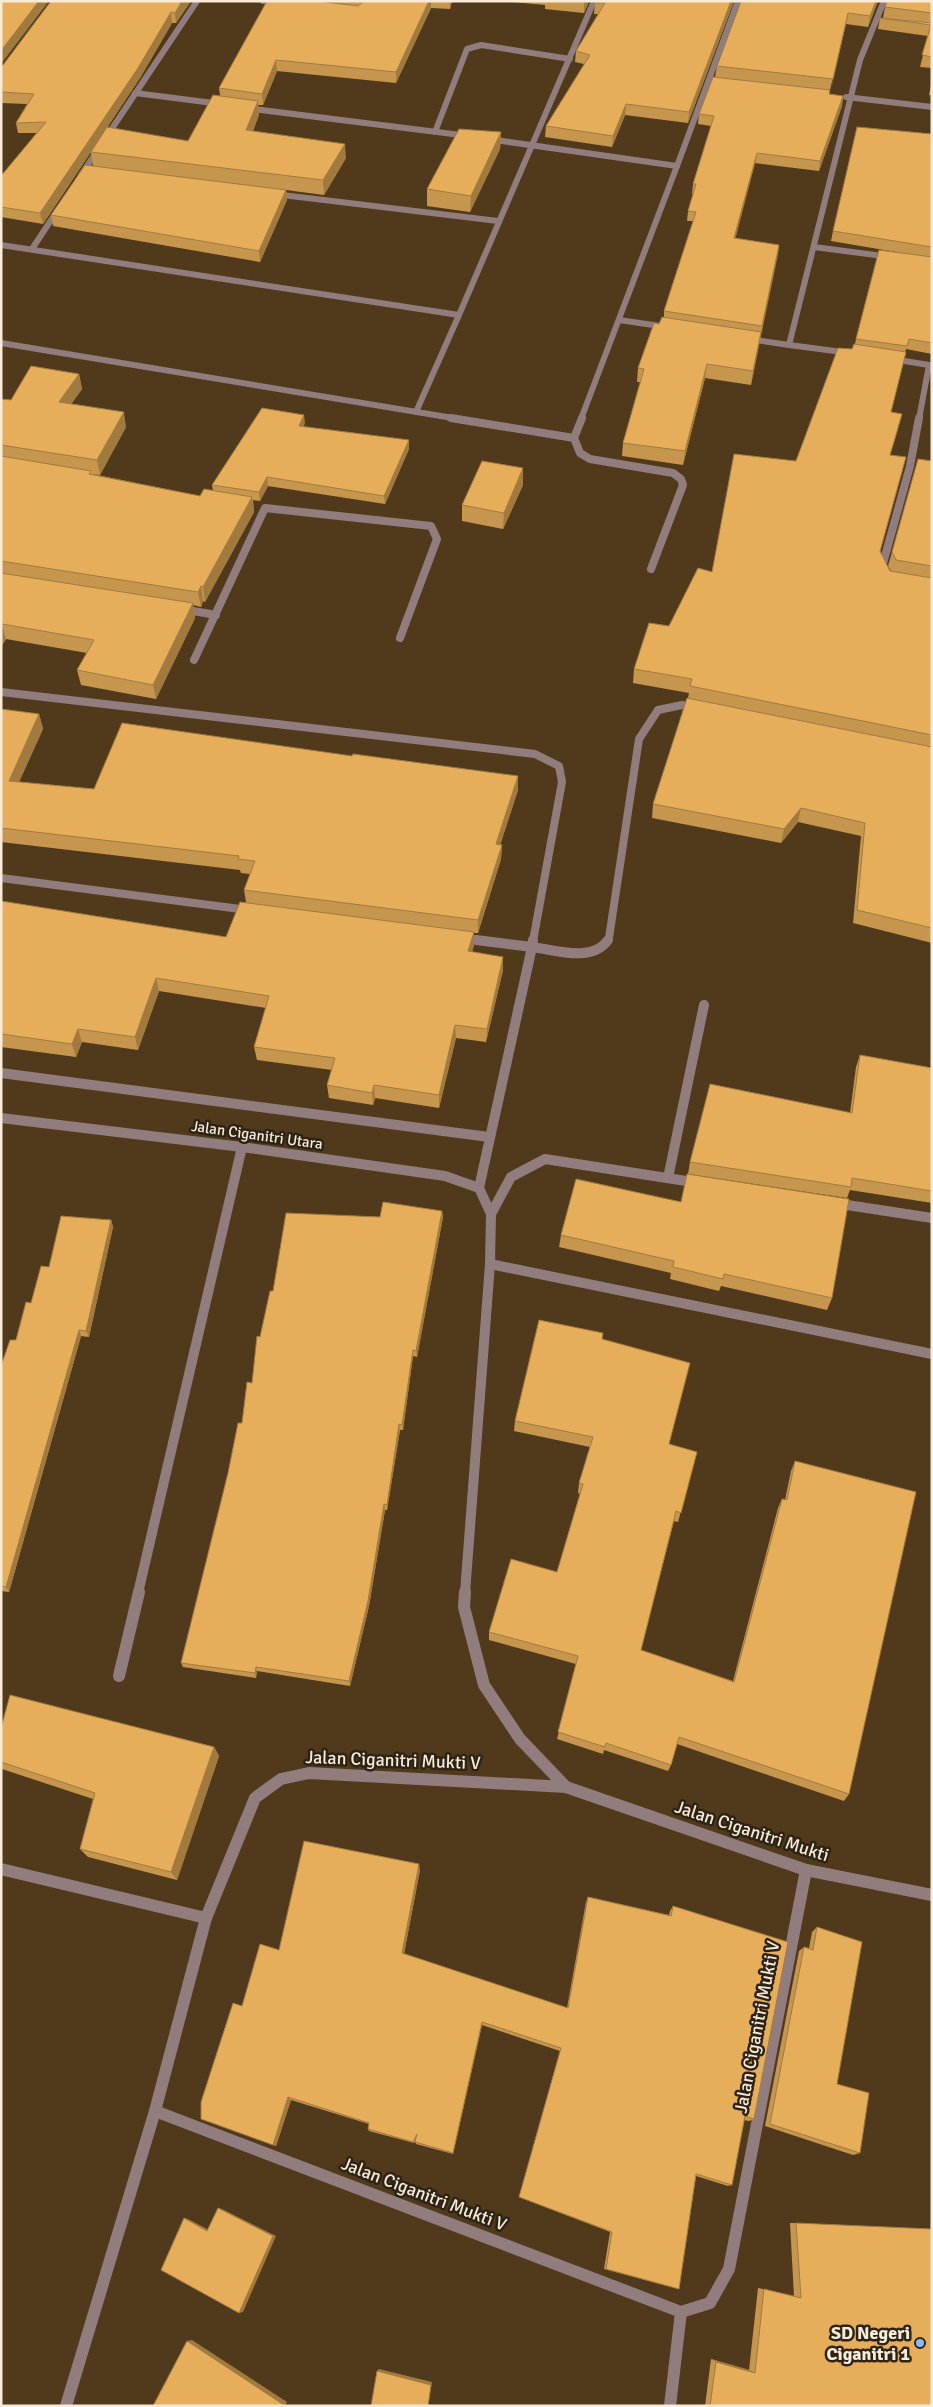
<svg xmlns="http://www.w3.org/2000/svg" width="933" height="2407" font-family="Signika,sans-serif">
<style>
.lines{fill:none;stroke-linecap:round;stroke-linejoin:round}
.minor-far3{stroke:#917d7e;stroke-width:6}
.minor-far2{stroke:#917d7e;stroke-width:8}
.minor-far1{stroke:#917d7e;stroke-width:10}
.minor{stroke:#917d7e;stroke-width:12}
.tertiary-far1{stroke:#917d7e;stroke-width:10}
.tertiary{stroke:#917d7e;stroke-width:12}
.wall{fill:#c6964e}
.shaded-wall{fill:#a17a40}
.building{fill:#e6ae5b;stroke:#a17a40}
.poi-dot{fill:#87bbfc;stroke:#2e2416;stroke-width:2}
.labels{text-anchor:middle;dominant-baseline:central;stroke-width:5;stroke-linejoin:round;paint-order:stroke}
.street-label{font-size:15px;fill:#f8ebd9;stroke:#2e2416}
.near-street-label{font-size:18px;fill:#f8ebd9;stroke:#2e2416}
.near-poi-label{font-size:18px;font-weight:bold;fill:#f8ebd9;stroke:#2e2416;text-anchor:end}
</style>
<rect width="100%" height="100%" fill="#503a1b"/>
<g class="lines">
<!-- minor-far3 -->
<g class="minor-far3">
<polyline points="263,1 281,3"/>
<polyline points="135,93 221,104"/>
<polyline points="846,97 932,107"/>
<polyline points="245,108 469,136"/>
<polyline points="435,132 467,49 481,45 570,59"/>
<polyline points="488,139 677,166 581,419"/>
<polyline points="677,166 738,1"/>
<polyline points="81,175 197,1"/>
<polyline points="274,194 498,221"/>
<polyline points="1,245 459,315 594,1"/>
<polyline points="814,247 891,257"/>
<polyline points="32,249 59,208"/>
<polyline points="619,320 667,327"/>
<polyline points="748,339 789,345 860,60 884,1"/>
<polyline points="1,343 459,419"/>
<polyline points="789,345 850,353"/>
<polyline points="892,359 929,365 919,419"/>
<polyline points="416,412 459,315"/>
</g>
<!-- minor-far2 -->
<g class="minor-far2">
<polyline points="451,418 574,438 582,418"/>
<polyline points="574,438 580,453 590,459 673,473 681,479 683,485 651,569"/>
<polyline points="883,572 882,567 910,466 919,418"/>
<polyline points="182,609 216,615"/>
<polyline points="194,660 265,508 431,526 437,539 400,638"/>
<polyline points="1,692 535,754 559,766 562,782 533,941"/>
<polyline points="1,878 248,910"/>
<polyline points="461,938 486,941"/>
<polyline points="607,941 609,938 639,739 658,710 682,705 696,708"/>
</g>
<!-- minor-far1 -->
<g class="minor-far1">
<polyline points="476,940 532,947 479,1188"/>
<path d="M533,940l-1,7c24,3 60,16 76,-7"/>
<polyline points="1,1073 489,1137"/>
<polyline points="668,1178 704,1005"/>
<polyline points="834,1203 932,1218"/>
<polyline points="491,1214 511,1177 545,1159 699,1183"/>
<polyline points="490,1264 932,1354"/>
<polyline points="138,1593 242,1147"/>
</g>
<!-- minor -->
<g class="minor">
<polyline points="119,1676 139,1592"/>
<polyline points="1,1869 206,1918"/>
<polyline points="155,2111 681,2312 710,2303 729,2269 806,1870"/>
<polyline points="66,2406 155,2111 206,1918 255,1798 281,1779 309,1773 566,1787"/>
<polyline points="670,2406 681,2312"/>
</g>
<!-- tertiary-far1 -->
<polyline class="tertiary-far1" points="1,1118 242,1147 445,1176 479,1188 491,1214 490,1264 465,1593"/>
<!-- tertiary -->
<polyline class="tertiary" points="465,1592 464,1607 484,1685 520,1739 566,1787 806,1870 932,1895"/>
</g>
<!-- wall -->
<g class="wall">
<polygon points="191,1 176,23 172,23 140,78 94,147 188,141 220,95 219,88 267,1 452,1 450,9 431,8 396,83 277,71 263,105 258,105 259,115 253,131 346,158 324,195 286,190 287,200 260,262 53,226 51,215 93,166 91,152 43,224 1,217 1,176 37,133 18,133 16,123 27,104 1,103 1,66"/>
<polygon points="502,1 589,1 584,13 545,9 545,5"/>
<polygon points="734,1 688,123 625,115 612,147 545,137 546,126 584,64 575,62 576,51 598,14 594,14 595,3"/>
<polygon points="878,1 868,27 846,24 829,94 843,96 842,106 819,171 755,163 735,238 779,245 751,385 705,378 683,465 622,456 623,443 640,382 637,382 638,368 659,324 664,318 664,311 693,221 687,221 688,211 693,194 692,194 693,184 711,126 698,124 699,114 715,77 717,66"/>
<polygon points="932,1 932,68 920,67 928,36 878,29 880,18 895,19 883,18 885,7"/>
<polygon points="932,80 932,96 929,95"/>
<polygon points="501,132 500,149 470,212 427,206 427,189"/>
<polygon points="932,134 932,354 906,349 891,412 898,429 890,455 902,472 880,552 890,571 891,571 888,566 892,552 932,461 932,943 853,923 861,836 798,822 781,843 652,818 653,804 688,698 689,693 633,683 634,669 712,572 796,461 852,349 855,344 856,339 902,253 831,241 833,231"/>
<polygon points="79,374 82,389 71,404 126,427 100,475 92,474 200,496 213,491 212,485 305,423 303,427 409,440 409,449 385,504 268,486 260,501 253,500 254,512 205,602 203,601 201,607 193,605 195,618 156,699 81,685 77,670 87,653 6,639 1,647 1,399 11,400"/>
<polygon points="523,468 523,485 503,529 462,521 462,505"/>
<polygon points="1,709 39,714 43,729 19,782 94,789 352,756 518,776 518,790 500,845 502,845 501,859 478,933 474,933 474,945 472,952 503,957 503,970 486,1042 456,1038 439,1108 375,1098 373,1105 329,1098 327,1085 332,1070 257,1060 254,1047 266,1008 159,991 138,1050 82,1042 76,1057 1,1047 1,901 226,937 246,902 244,890 250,874 241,873 240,870 1,842"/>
<polygon points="860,1055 932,1068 932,1203 850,1190 847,1198 688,1174 690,1162 850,1113 856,1067"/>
<polygon points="576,1179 832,1298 827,1310 721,1286 719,1291 670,1279 671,1273 559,1247 561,1235"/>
<polygon points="442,1211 443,1217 417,1357 413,1356 403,1430 400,1430 387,1510 385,1510 369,1606 350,1686 257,1671 256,1678 183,1667 181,1663 252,1383 260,1337 273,1291 380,1217"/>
<polygon points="111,1220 113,1227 89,1337 81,1336 9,1592 1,1591 1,1366 16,1340 31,1303 49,1267"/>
<polygon points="602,1339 669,1444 697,1452 678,1522 674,1521 641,1650 733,1681 778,1508 782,1499 785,1500 791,1471 795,1461 849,1794 844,1801 677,1744 671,1765 668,1771 604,1750 603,1754 557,1739 576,1664 489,1640 489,1632 557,1572 580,1494 578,1493 579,1483 590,1447 514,1431 515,1421"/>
<polygon points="1,1728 214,1747 219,1756 177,1880 88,1857 80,1849 93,1799 2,1769 1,1768"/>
<polygon points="420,1870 404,1954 567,2008 586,1902 588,1897 669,1915 670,1911 673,1906 754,2119 749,2121 744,2120 732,2185 728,2186 696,2176 679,2289 604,2269 610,2232 519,2197 560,2051 482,2025 453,2154 416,2144 415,2142 416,2139 414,2143 369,2131 368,2129 369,2124 291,2100 276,2146 201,2119 242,2006 279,1950"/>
<polygon points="817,1927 837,2084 860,2153 853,2155 765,2126 799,1951 804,1947 809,1948 812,1932"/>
<polygon points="790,2223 796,2223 932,2406 705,2406 711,2359 749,2370 758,2288 794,2296"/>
</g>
<!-- shaded-wall -->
<g class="shaded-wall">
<polygon points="39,1 49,1 1,64 1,51"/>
<polygon points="182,1 191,1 176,23 175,13"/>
<polygon points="429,1 431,1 431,8 396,83 396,72"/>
<polygon points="450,1 452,1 450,9"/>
<polygon points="584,1 589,1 584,13"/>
<polygon points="731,1 734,1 688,123 689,112"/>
<polygon points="876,1 878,1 868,27 870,16"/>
<polygon points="171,12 172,23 140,78 43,224 40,213"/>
<polygon points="848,13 846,24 831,90 833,79"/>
<polygon points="276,60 277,71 263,105 262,94"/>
<polygon points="843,96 842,106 819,171 820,161"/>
<polygon points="258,101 259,115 247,144 246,130"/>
<polygon points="626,104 625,115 612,147 613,136"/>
<polygon points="501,132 500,149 470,212 471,196"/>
<polygon points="345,144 346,158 324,195 323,180"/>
<polygon points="757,153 755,163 733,248 734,238"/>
<polygon points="286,190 287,200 260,262 259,251"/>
<polygon points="779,245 778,255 761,336 762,326"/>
<polygon points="761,332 759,346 751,385 753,371"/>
<polygon points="707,364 705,378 683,465 685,451"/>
<polygon points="79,374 82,389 62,417 59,402"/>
<polygon points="124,412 126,427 100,475 97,460"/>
<polygon points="304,415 305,423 299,435 299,426"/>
<polygon points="409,440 409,449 385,504 384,496"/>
<polygon points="523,468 523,485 503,529 504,513"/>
<polygon points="267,477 268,486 260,501 259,492"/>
<polygon points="252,497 254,512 205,602 203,587"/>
<polygon points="201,586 203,601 201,607 198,592"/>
<polygon points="193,603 195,618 156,699 153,685"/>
<polygon points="2,624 6,639 1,647 1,625"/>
<polygon points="39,714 43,729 13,795 9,781"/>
<polygon points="518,776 518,790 496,858 496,844"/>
<polygon points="801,808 798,822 781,843 784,829"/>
<polygon points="502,845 501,859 478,933 478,920"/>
<polygon points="474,932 474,945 468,965 468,951"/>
<polygon points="503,957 503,970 486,1042 487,1029"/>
<polygon points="156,978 159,991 138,1050 135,1037"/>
<polygon points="455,1025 456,1038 439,1108 439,1095"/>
<polygon points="78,1029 82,1042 76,1057 72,1044"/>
<polygon points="374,1085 375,1098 373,1105 372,1093"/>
<polygon points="442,1211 443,1217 417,1357 416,1351"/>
<polygon points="111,1220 113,1227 89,1337 86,1331"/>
<polygon points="79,1330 81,1336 9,1592 6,1587"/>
<polygon points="413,1350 413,1356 403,1430 402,1425"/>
<polygon points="399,1424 400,1430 387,1510 387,1505"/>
<polygon points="384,1504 385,1510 369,1606 350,1686 349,1681"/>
<polygon points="256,1667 257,1671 256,1678 255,1673"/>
<polygon points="214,1747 219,1756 177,1880 171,1872"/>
<polygon points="419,1864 420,1870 403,1958 402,1953"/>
<polygon points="482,2022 482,2025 453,2154 453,2153"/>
<polygon points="288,2097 291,2100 276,2146 273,2145"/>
<polygon points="218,2208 222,2209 276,2236 243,2312 239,2313"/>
<polygon points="184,2218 188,2219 211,2231 207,2231"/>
<polygon points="192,2340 287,2402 285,2406 283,2406 187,2341"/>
<polygon points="711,2359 749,2370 755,2373 716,2362"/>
<polygon points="379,2369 432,2382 428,2406 377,2371"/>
</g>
<!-- building -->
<g class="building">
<polygon points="1,1 39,1 1,51"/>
<polygon points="51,1 182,1 175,13 171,12 138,68 40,213 1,207 1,176 46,122 16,123 34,94 1,92 1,66 3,65"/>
<polygon points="267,1 317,1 358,6 363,2 363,1 429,1 396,72 276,60 262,94 219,88"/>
<polygon points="595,1 731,1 689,112 626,104 613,136 546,126 590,55 576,51 605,3 595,3"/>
<polygon points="741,1 876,1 870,16 848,13 833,79 717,66"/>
<polygon points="887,1 932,1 932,13 885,7"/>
<polygon points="880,18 932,23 932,57 922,55 931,25"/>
<polygon points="713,77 830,90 829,94 843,96 820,161 757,153 734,238 779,245 762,326 664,311 696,212 688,211 696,184 693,184 714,116 699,114"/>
<polygon points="213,95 258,101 246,130 345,144 323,180 91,152 107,127 188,141"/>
<polygon points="857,127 932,134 932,247 833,231"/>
<polygon points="459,129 501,132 471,196 427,189"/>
<polygon points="85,165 286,190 259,251 51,215"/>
<polygon points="879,250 932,257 932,343 909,339 907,346 856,339"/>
<polygon points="662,317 761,332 753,371 707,364 685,451 623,443 644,369 638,368 654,323 659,324"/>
<polygon points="854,344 906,352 891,412 902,414 890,455 906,457 880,551 890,571 932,578 932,735 690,686 692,679 634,669 649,623 669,626 698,568 712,572 734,454 796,461 838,348 852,349"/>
<polygon points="31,366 79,374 59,402 124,412 97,460 1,445 1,399 11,400"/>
<polygon points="262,408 304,415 299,426 409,440 384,496 267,477 259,492 212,485"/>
<polygon points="1,456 91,471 89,474 200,496 204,489 252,497 203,587 201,586 198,592 1,561"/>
<polygon points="918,459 932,461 932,566 896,560 892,552"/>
<polygon points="482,461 523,468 504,513 462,505"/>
<polygon points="1,573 193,603 153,685 77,670 94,640 2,624 1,625"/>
<polygon points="687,698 932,747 932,928 857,910 865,823 801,808 784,829 653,804"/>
<polygon points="1,709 39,714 9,781 94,789 122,723 352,756 353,754 518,776 496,844 502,845 478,920 244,890 255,861 238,859 239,856 1,828"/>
<polygon points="1,901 226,937 240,902 474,932 468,951 503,957 487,1029 455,1025 439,1095 374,1085 372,1093 327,1085 335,1058 254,1047 269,996 156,978 135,1037 78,1029 72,1044 1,1034"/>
<polygon points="860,1055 932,1068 932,1191 852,1178 851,1187 690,1162 710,1084 852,1113"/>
<polygon points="687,1174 849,1199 832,1298 724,1274 723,1279 673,1267 674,1261 561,1235 576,1179 681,1202"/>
<polygon points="383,1202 442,1211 416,1351 413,1350 402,1425 399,1424 387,1505 384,1504 368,1601 349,1681 256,1667 255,1673 181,1663 228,1473 238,1423 242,1423 247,1382 252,1383 257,1336 260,1337 270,1291 273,1291 286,1213 380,1217"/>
<polygon points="61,1216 111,1220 86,1331 79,1330 6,1587 1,1586 1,1366 10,1340 16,1340 26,1302 31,1303 41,1266 49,1267"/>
<polygon points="539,1320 603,1333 602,1339 690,1363 669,1444 697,1452 681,1513 676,1511 641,1650 734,1682 782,1499 787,1500 795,1461 916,1492 849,1794 679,1737 671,1765 606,1743 605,1747 558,1732 578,1656 489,1632 511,1559 557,1572 583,1484 579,1483 593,1437 515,1421"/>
<polygon points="10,1695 214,1747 171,1872 80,1849 95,1793 1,1762 1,1728"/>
<polygon points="304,1841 419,1864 402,1953 568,2008 588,1897 671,1916 673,1906 788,1942 754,2119 745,2116 732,2185 696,2174 679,2289 606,2269 612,2232 519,2197 561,2048 482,2022 453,2153 415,2142 417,2134 413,2142 368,2129 369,2123 288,2097 273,2145 201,2119 201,2102 233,2003 242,2006 260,1944 279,1950"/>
<polygon points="817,1927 862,1942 837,2084 869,2093 860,2153 770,2124 804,1947 813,1950"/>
<polygon points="218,2208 273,2236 239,2313 161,2270 184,2218 207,2231"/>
<polygon points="796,2223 932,2229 932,2406 710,2406 716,2362 755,2373 764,2289 801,2298"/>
<polygon points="187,2341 284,2405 283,2406 153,2406"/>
<polygon points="377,2371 431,2385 428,2406 371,2406"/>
</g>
<!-- markers -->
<circle class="poi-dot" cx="920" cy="2343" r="5"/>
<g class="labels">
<!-- street labels -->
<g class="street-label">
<text transform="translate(257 1135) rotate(8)">Jalan Ciganitri Utara</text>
</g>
<!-- near-street labels -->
<g class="near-street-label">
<text transform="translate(393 1760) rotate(2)">Jalan Ciganitri Mukti V</text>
<text transform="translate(752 1831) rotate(18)">Jalan Ciganitri Mukti</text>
<text transform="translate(757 2027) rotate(-79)">Jalan Ciganitri Mukti V</text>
<text transform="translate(424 2194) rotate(21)">Jalan Ciganitri Mukti V</text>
</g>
<!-- near-poi labels -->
<g class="near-poi-label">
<text x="910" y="2333">SD Negeri<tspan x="910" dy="21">Ciganitri 1</tspan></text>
</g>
</g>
<!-- border -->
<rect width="933" height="2407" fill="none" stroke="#f8ebd9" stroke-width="5"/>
</svg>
